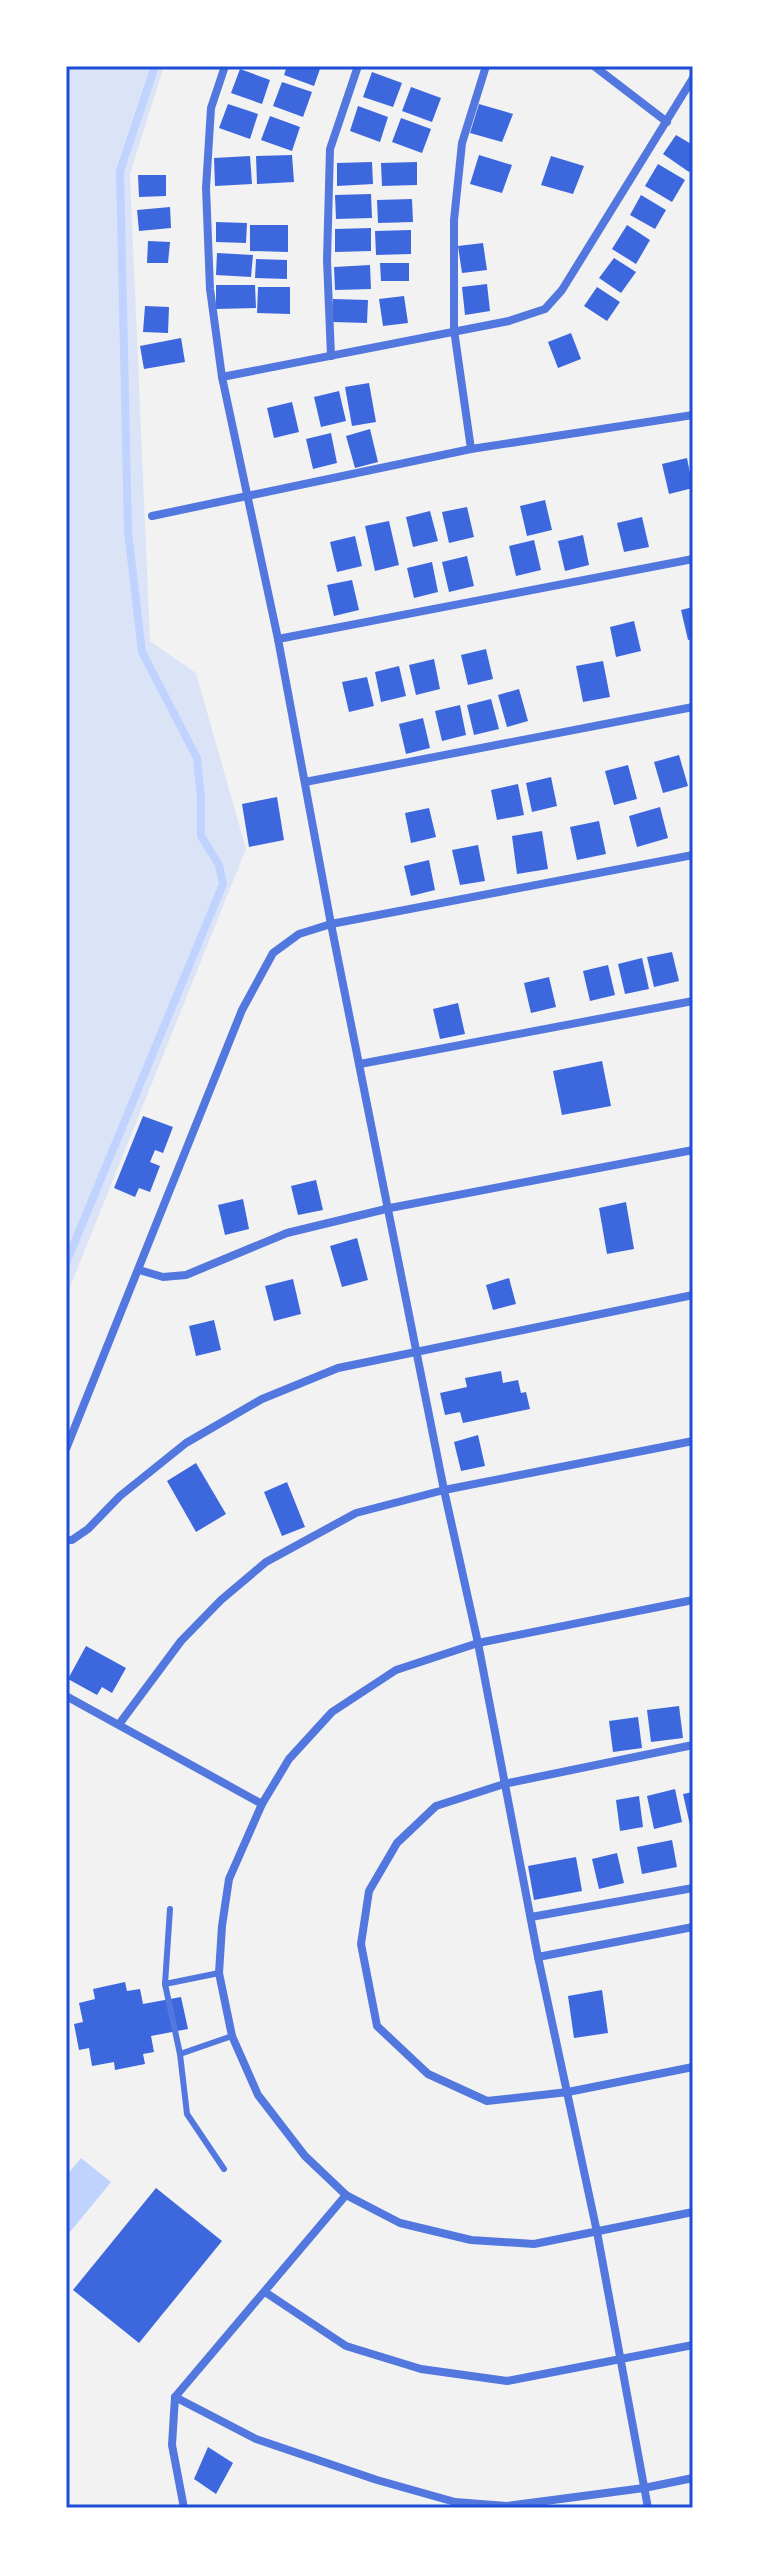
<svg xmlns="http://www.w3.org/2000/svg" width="759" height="2574" font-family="Cabin,sans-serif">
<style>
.green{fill:#dbe4f7}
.water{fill:#bfd3fe}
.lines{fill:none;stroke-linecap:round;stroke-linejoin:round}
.stream{stroke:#bfd3fe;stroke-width:8}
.building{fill:#3d67dc}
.service{stroke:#5277de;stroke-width:6}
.minor{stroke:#5277de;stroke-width:8}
.neatline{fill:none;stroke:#1d4ed8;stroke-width:3}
</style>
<rect width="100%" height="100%" fill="#f2f2f2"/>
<!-- green -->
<polygon class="green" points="66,66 164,66 130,174 150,641 196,673 246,849 66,1297"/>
<!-- water -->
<polygon class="water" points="81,2158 111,2182 66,2237 66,2176"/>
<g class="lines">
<!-- stream -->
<polyline class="stream" points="66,1263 223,884 219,865 201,836 201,799 197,758 142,652 128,532 120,171 155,66"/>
</g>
<!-- building -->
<g class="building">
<polygon points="287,66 321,66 314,86 284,75"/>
<polygon points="240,69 270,80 262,104 231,93"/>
<polygon points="372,72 402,83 393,107 363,97"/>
<polygon points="282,82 312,92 303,117 273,106"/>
<polygon points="411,87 441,98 432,122 402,111"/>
<polygon points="228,104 258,114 250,139 219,128"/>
<polygon points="479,104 513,114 502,142 470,133"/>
<polygon points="358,106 388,117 380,142 350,131"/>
<polygon points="270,116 300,127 292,151 261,140"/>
<polygon points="401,118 431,129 422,153 392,142"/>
<polygon points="676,135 693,145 693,166 689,172 663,154"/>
<polygon points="292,155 294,182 257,184 256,156"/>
<polygon points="479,155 512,165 502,193 470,184"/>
<polygon points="250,156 252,184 215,186 214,158"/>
<polygon points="551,156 584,166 573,194 541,185"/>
<polygon points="372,162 373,184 337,186 337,163"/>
<polygon points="417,162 417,185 382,186 381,163"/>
<polygon points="658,164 685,180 672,202 645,186"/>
<polygon points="138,175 166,175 166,196 139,197"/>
<polygon points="371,194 372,218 336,219 335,195"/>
<polygon points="641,195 666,210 655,229 630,215"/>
<polygon points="412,199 413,222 378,223 377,200"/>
<polygon points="170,207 171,228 139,231 137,210"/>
<polygon points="216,222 247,223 246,243 216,242"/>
<polygon points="250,225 288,225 288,252 250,251"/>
<polygon points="627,225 650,240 636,264 612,249"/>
<polygon points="371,228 371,251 335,252 335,229"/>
<polygon points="411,230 411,254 376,255 375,231"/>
<polygon points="148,241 170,242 168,263 147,263"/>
<polygon points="483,243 487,270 462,273 458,246"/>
<polygon points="217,253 253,255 251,277 216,275"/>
<polygon points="614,258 636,272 621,293 599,278"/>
<polygon points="256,259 287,260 287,279 255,278"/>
<polygon points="380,263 409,263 409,281 381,281"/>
<polygon points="370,265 371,289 335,290 334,267"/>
<polygon points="487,284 490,311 465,315 462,287"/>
<polygon points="216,285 255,285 256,308 216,309"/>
<polygon points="258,287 290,287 290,314 257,313"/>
<polygon points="597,287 620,302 607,321 584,306"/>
<polygon points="404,296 408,323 383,326 379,299"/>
<polygon points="333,299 368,300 367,323 332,322"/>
<polygon points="145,306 169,307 168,333 143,332"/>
<polygon points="571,333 581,359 558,368 548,342"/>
<polygon points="181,338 185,362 144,369 140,346"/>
<polygon points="369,383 376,422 352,426 345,387"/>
<polygon points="339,391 346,421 321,427 314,397"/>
<polygon points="292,402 299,432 274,438 267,408"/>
<polygon points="370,429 378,462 355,468 346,436"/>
<polygon points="331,433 337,463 313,469 306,439"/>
<polygon points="687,458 693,488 669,494 662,464"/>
<polygon points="545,500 552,530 527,536 520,506"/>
<polygon points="467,507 474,537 449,543 442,512"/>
<polygon points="430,511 438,541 413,547 406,517"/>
<polygon points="642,517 649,547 624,552 617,523"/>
<polygon points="389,521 399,565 375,571 365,526"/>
<polygon points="583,535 589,565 565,571 558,541"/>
<polygon points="355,536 362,566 337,572 330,542"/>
<polygon points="534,540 541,570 516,576 509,546"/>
<polygon points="467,556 474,586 449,592 442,562"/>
<polygon points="432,562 438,592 414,598 407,568"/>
<polygon points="352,580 359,610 334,616 327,585"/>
<polygon points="693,607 693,639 688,640 681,610"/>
<polygon points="634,621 641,651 616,657 610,627"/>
<polygon points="486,649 493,679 468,685 461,655"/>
<polygon points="434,659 440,689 416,695 409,665"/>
<polygon points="603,661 610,697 583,702 576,666"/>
<polygon points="399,666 406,696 381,702 375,672"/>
<polygon points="367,677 374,706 349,712 342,682"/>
<polygon points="519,689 528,721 507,727 498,695"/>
<polygon points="491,699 499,729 474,735 467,705"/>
<polygon points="460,705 466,735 442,741 435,711"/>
<polygon points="423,718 430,748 406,754 399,724"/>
<polygon points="679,755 688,786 663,793 654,762"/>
<polygon points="628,765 637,799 614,805 605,771"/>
<polygon points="551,777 557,806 532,812 526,783"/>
<polygon points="518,784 524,815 497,820 491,790"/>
<polygon points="277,797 284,840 249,847 242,804"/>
<polygon points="660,807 668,838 637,847 629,816"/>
<polygon points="429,808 436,837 411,843 405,813"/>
<polygon points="599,821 606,854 577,860 570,827"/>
<polygon points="542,831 548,869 517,874 512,836"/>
<polygon points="478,845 485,881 460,885 452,850"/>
<polygon points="429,860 435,890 411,896 404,866"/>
<polygon points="672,952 679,981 654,987 647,957"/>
<polygon points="642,958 649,989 625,994 618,964"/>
<polygon points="608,965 615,995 590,1001 583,971"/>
<polygon points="549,977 556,1007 531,1013 524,983"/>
<polygon points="458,1003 465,1034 440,1039 433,1009"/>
<polygon points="602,1061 611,1106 562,1115 553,1071"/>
<polygon points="143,1116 173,1127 163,1153 155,1150 150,1162 160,1166 150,1192 139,1188 135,1197 114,1188"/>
<polygon points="316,1180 323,1210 298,1215 291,1186"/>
<polygon points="243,1199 249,1229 225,1235 218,1205"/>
<polygon points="626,1202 634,1249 607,1254 599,1208"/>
<polygon points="357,1238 368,1280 342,1287 330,1246"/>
<polygon points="509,1278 516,1304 493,1310 486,1285"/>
<polygon points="293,1279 301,1314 274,1321 265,1286"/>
<polygon points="214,1320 221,1350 196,1356 189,1326"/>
<polygon points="501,1371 503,1383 518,1380 521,1393 526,1392 530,1409 463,1423 460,1412 445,1415 440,1393 467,1387 465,1378"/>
<polygon points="478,1435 485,1466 461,1471 454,1442"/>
<polygon points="196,1463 226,1514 196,1532 167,1481"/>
<polygon points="287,1482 305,1527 282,1536 264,1492"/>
<polygon points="86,1646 126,1668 112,1693 102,1687 97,1695 68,1679"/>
<polygon points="679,1706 683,1738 651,1742 647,1710"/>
<polygon points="638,1717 642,1748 613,1752 609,1721"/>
<polygon points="675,1789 682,1822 654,1829 647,1796"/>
<polygon points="693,1792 693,1833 692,1834 683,1794"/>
<polygon points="639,1796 643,1827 620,1831 616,1800"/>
<polygon points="672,1840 677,1867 642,1874 637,1847"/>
<polygon points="617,1853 624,1883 599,1889 592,1859"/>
<polygon points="576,1857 582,1891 534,1900 528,1866"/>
<polygon points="125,1982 127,1991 140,1989 143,2004 181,1997 188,2029 151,2036 154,2052 143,2054 145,2064 115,2070 114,2062 92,2066 89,2048 79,2050 74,2024 83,2022 79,2003 95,1999 93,1989"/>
<polygon points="602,1990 608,2033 574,2038 568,1996"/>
<polygon points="156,2188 222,2241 139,2343 73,2290"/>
<polygon points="208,2447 233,2463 216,2494 194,2479"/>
</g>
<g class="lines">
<!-- service -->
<g class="service">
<polyline points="219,1973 165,1984 180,2054 232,2036"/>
<polyline points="165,1984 170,1909"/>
<polyline points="180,2054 187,2114 224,2169"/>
</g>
<!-- minor -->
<g class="minor">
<polyline points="225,66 211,108 206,188 210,289 222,377 278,639 331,924 444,1490 478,1643 538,1957 597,2232 648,2508"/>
<polyline points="594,66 667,122"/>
<polyline points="331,356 327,260 330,149 358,66"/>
<polyline points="222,377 509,321 545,309 562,290 693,78"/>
<polyline points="471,449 454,330 454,220 462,143 486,66"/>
<polyline points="152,516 471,449 693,415"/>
<polyline points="278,639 693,559"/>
<polyline points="305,782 693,707"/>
<polyline points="360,1064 693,1001"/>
<polyline points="139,1270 163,1277 186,1275 287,1233 390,1208 693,1150"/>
<polyline points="66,1449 242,1010 273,953 299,934 331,924 693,855"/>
<polyline points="66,1540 72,1540 88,1529 120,1496 186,1443 262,1399 338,1368 693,1295"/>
<polyline points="693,1600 478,1643 396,1670 332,1712 289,1759 262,1804 229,1879 222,1926 219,1973 232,2036 258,2095 305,2156 346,2195 400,2223 471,2240 534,2244 693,2212"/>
<polyline points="66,1696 262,1804"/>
<polyline points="120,1723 181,1641 221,1600 266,1562 356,1513 444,1490 693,1441"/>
<polyline points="693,1745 504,1784 436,1806 397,1843 369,1891 361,1944 377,2026 428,2074 487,2101 568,2092 693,2067"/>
<polyline points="531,1917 693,1888"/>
<polyline points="538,1957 693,1927"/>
<polyline points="265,2292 346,2346 421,2369 507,2381 693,2345"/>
<polyline points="175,2397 256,2439 377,2480 455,2502 507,2506 644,2488 693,2478"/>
<polyline points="184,2508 172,2445 175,2397 346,2195"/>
</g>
</g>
<!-- border -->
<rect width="759" height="2574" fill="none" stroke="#ffffff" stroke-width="136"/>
<rect x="68" y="68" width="623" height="2438" class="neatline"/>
</svg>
